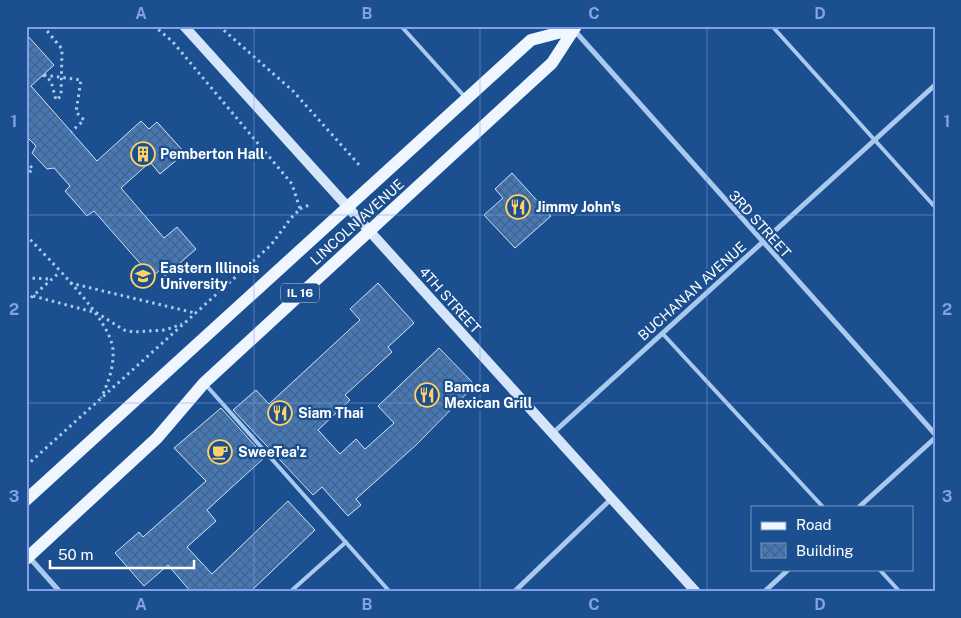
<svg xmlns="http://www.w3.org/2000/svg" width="961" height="618" font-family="'Public Sans',sans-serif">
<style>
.building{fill:url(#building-cross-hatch);stroke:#cfe3fa}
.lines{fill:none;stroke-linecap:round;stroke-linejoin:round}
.path{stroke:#a9c9ee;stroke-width:3;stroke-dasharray:2.5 4;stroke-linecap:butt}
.lane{stroke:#a9c9ee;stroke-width:4}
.street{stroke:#a9c9ee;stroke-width:5}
.secondary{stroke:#d6e6fa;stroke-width:10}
.primary{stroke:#f0f6ff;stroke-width:12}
.grid{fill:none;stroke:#839eea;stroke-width:1;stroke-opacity:0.55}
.labels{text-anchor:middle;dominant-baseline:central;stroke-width:4.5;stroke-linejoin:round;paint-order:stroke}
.shield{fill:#1b4f8f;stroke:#bbcadd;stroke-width:1}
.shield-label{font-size:12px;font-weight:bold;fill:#fff}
.poi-label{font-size:14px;font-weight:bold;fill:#fff;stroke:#1b4f8f;text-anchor:start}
.street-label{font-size:14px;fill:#fff;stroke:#1b4f8f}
.neatline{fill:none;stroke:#839eea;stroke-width:2}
.grid-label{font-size:16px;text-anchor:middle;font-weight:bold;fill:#839eea}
</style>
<defs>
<pattern id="building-cross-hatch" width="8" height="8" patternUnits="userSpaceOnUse" patternTransform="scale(1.25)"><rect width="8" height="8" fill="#4478b7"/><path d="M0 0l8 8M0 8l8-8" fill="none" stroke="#486282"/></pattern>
</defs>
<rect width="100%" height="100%" fill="#1b4f8f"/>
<!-- building -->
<g class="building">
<polygon points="26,34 54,65 31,86 97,161 141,121 149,129 157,122 185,153 160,174 150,162 121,188 164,238 177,227 196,249 165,276 160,270 152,277 94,211 87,216 65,191 70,186 54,168 47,169 32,153 36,146 26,136"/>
<polygon points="512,173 551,216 515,248 484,215 503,198 495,189"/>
<polygon points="378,283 414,323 388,347 392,352 345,395 350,400 318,430 340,454 356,439 365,449 394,423 378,406 439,348 475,385 416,445 356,499 361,505 348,516 322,487 313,495 233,410 256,390 269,404 360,320 350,309"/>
<polygon points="221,408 265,457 207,510 216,521 187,547 212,574 288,501 315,530 250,592 191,592 168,565 144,586 115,553 139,532 143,537 206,481 174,448"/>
</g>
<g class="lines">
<!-- path -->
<g class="path">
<polyline points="43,26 62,49 61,96 56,100 51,81 43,75"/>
<polyline points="219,26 293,91 361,167"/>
<polyline points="44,75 81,80 76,112 84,120 71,132"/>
<polyline points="26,161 33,169 26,175"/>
<polyline points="300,209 309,205"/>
<path d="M26,235c23,25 85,84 87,115 1,18 -5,33 -12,48"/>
<polyline points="26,278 51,279"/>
<polyline points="70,283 195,313"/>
<polyline points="33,296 97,313 124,330 133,332 165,330 182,324"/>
<polyline points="26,302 60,272"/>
<polyline points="26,311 27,302"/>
<polyline points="26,466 271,245 291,218 300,209 292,184 172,41 154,26"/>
</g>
<!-- lane -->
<g class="lane">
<polyline points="401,26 465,97"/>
<polyline points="772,26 935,207"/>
<polyline points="662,333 823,507"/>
<polyline points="205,384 390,592"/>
<polyline points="879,569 900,592"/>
<polyline points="290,592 346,542"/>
</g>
<!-- street -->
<g class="street">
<polyline points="574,30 935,434"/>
<polyline points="553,433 935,85"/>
<polyline points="859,507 935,438"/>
<polyline points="29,557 60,592"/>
<polyline points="514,592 611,499"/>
<polyline points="764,592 789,569"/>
</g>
<!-- secondary -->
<polyline class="secondary" points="184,26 696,592"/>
<!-- primary -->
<g class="primary">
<polyline points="26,500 531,40 573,29"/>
<polyline points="26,559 157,438 204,383 552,63 576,26"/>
</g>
</g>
<!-- grid -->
<path class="grid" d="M254,26v566M480,26v566M707,26v566M26,215h909M26,403h909"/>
<!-- icons -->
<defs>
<g id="building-ring" transform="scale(1.25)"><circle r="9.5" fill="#1b4f8f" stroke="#ffd166" stroke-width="1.5"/><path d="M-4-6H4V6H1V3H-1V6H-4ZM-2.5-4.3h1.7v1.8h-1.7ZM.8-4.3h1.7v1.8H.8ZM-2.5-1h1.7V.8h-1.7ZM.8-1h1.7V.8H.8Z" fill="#ffd166"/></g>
<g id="restaurant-ring" transform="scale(1.25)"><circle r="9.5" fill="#1b4f8f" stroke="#ffd166" stroke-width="1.5"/><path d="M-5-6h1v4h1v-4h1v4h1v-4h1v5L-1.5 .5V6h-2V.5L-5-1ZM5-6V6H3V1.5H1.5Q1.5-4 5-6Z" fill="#ffd166"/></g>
<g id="university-ring" transform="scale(1.25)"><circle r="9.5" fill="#1b4f8f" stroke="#ffd166" stroke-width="1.5"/><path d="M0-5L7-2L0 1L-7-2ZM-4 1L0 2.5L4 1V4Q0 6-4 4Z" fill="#ffd166"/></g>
<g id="cafe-ring" transform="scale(1.25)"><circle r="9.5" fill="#1b4f8f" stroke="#ffd166" stroke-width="1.5"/><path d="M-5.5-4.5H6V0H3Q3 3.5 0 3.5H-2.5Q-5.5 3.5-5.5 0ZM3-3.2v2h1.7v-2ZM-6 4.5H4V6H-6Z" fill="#ffd166"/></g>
</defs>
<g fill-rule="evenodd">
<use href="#building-ring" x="143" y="154"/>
<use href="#restaurant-ring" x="518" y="207"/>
<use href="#university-ring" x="143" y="276"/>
<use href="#restaurant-ring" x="427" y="395"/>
<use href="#restaurant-ring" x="280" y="413"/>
<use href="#cafe-ring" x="220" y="452"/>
</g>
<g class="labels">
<!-- shield labels -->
<rect class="shield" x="281" y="283.5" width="38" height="19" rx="4"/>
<g class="shield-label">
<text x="300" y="293">IL 16</text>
</g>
<!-- poi labels -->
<g class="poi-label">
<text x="160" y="154">Pemberton Hall</text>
<text x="536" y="207">Jimmy John's</text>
<text x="160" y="268">Eastern Illinois<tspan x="160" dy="16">University</tspan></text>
<text x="444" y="387">Bamca<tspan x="444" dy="16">Mexican Grill</tspan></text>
<text x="298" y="413">Siam Thai</text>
<text x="238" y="452">SweeTea'z</text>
</g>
<!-- street labels -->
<g class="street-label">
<text transform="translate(357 222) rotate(-42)">LINCOLN AVENUE</text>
<text transform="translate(760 224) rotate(48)">3RD STREET</text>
<text transform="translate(692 291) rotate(-42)">BUCHANAN AVENUE</text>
<text transform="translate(450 300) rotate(48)">4TH STREET</text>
</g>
</g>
<!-- border -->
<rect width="961" height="618" fill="none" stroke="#1b4f8f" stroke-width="55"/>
<!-- legend -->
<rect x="751" y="506" width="162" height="65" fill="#1b4f8f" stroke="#7695bc"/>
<rect x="761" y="522" width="25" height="8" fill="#f0f6ff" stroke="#7695bc"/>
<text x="796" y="530" font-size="15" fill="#ffffff">Road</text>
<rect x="761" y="543" width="25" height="15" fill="url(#building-cross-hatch)" stroke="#7695bc"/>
<text x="796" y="556" font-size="15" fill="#ffffff">Building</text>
<!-- scale -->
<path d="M50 560v8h144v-8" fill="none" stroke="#ffffff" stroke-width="2.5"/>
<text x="58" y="560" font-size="15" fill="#ffffff" stroke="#1b4f8f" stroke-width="4" paint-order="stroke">50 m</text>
<rect x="28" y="28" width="906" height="562" class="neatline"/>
<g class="grid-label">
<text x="141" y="19">A</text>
<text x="367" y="19">B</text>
<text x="594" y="19">C</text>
<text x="820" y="19">D</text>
<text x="14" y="127">1</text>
<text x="947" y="127">1</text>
<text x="14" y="315">2</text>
<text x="947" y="315">2</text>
<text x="14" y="502">3</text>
<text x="947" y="502">3</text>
<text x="141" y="610">A</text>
<text x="367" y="610">B</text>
<text x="594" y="610">C</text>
<text x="820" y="610">D</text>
</g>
</svg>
